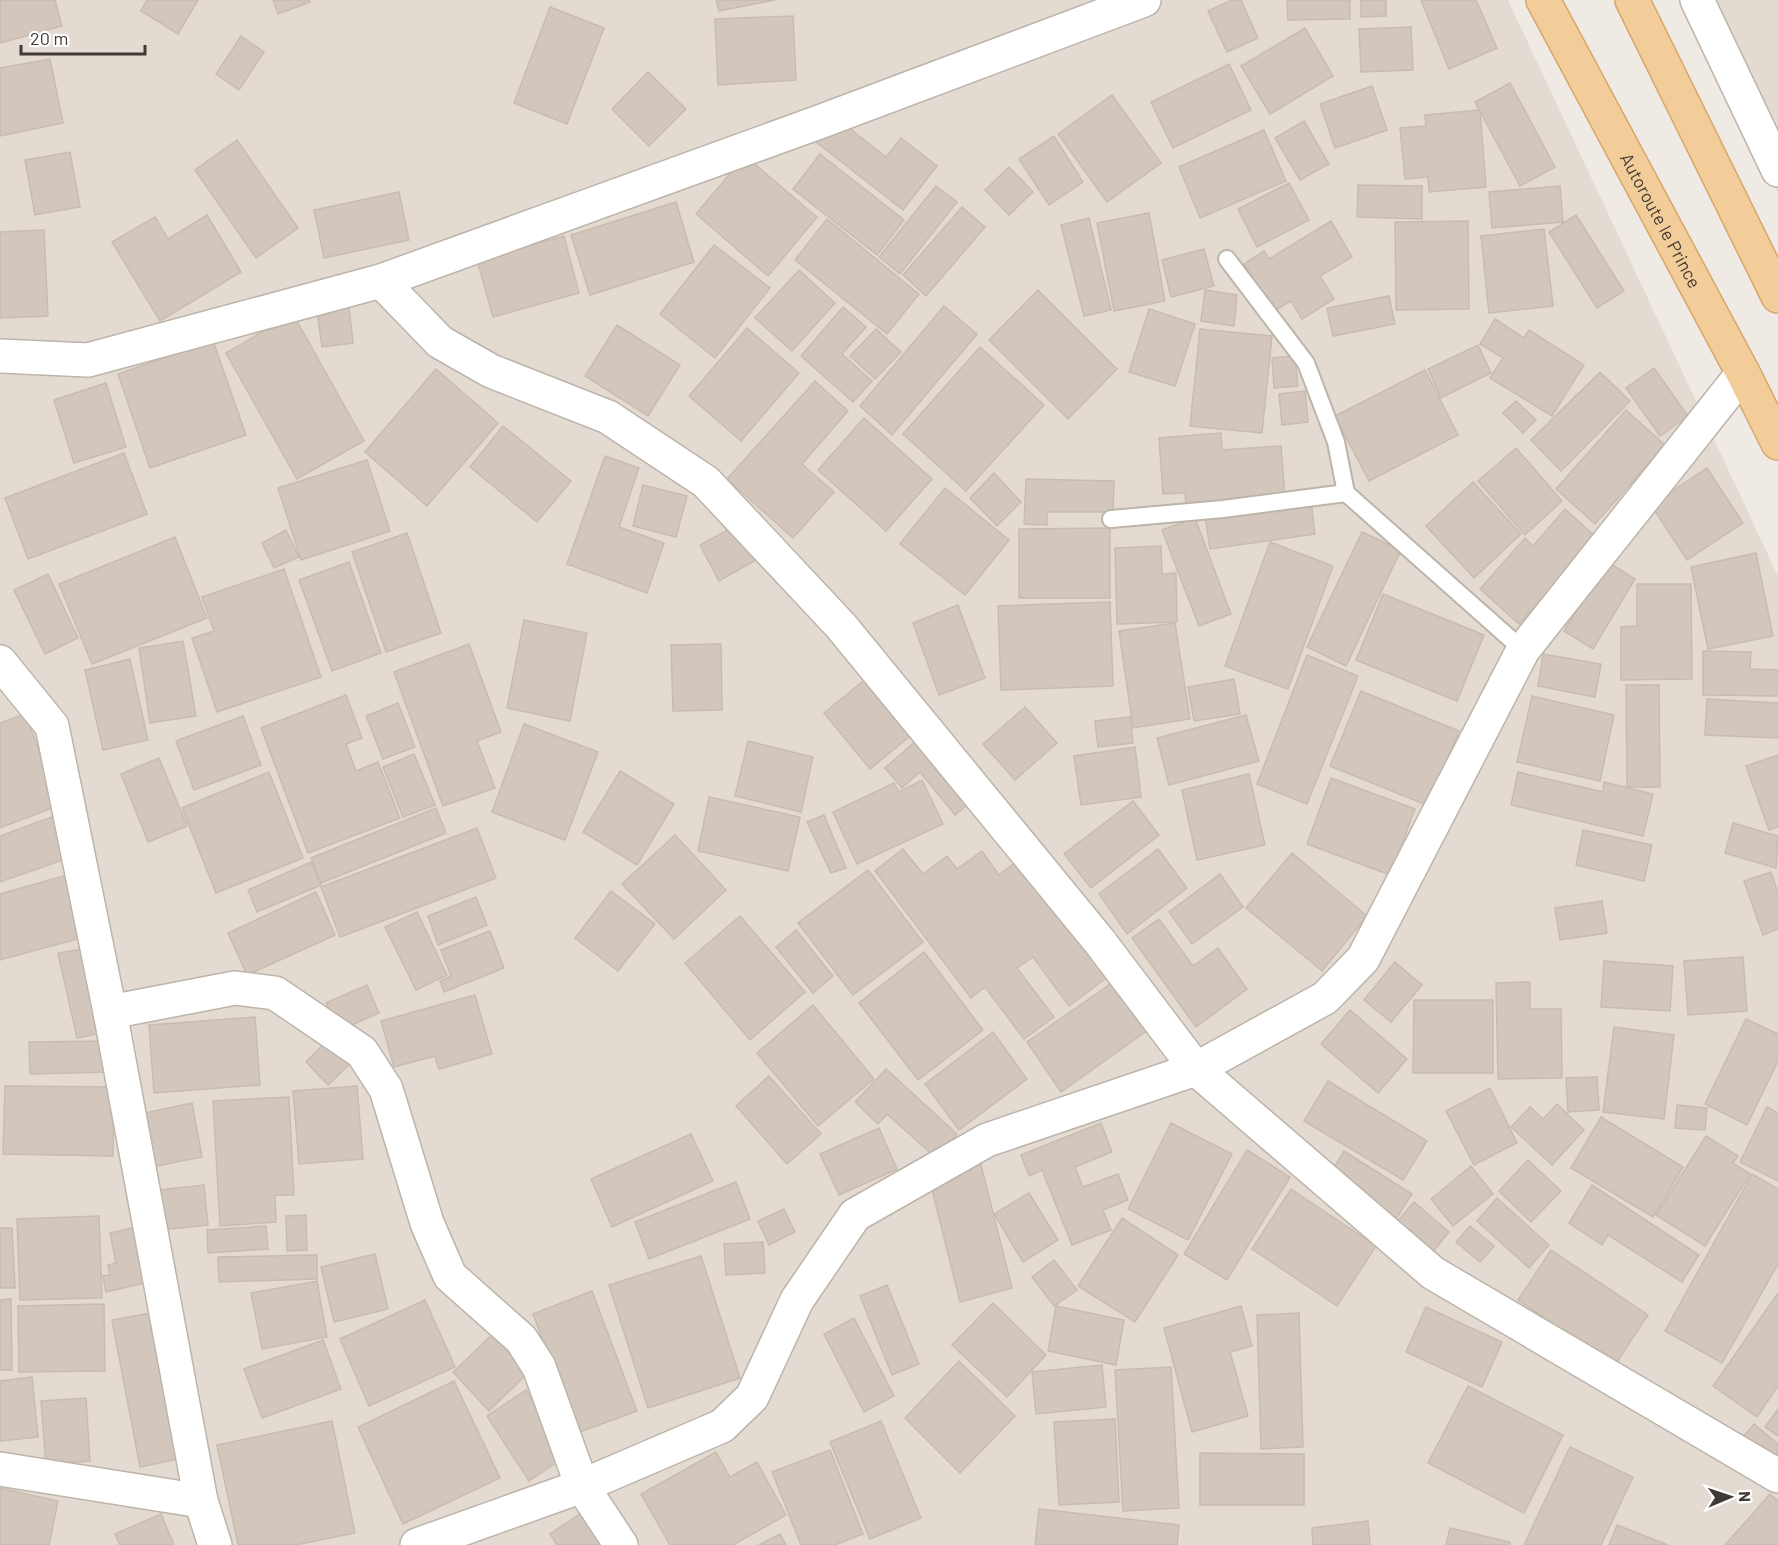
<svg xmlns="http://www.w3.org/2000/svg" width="1778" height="1545" font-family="Barlow,sans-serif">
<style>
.residential{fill:#e3dbd2}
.building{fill:#d3c7bd;stroke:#cabbae;stroke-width:1.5}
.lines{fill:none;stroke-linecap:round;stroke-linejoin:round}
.lane-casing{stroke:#bdb4aa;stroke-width:20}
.street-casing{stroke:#bdb4aa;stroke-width:36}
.primary-casing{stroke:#d6a76c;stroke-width:36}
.lane{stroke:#fff;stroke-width:16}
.street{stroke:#fff;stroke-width:33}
.primary{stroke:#f3cd99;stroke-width:33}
.labels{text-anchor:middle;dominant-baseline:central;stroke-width:6;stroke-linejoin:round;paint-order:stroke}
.street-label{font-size:18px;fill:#413a34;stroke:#fff}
</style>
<rect width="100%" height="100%" fill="#f0eae4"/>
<!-- residential -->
<g class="residential">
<polygon points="0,0 1508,0 1778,576 1778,1545 0,1545"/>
<polygon points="1685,0 1778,0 1778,193"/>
</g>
<!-- building -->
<g class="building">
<polygon points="0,0 55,0 62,26 0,43"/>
<polygon points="147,0 198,0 178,34 141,11"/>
<polygon points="273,0 309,0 310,2 278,14"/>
<polygon points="716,0 775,0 719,11"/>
<polygon points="1232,0 1241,0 1258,38 1227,52 1208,11"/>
<polygon points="1287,0 1350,0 1350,19 1288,20"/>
<polygon points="1361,0 1386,0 1386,16 1361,17"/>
<polygon points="1421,0 1476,0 1497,48 1449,69"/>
<polygon points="550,7 604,28 567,124 514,103"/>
<polygon points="793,16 796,80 718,85 715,19"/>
<polygon points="1411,27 1413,70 1361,72 1359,29"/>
<polygon points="1305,28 1333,76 1270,114 1241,66"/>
<polygon points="241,36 264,52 239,90 216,74"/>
<polygon points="50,59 63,123 0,136 0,68"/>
<polygon points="1229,64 1251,110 1173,148 1151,102"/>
<polygon points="648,72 686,109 649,146 612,109"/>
<polygon points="1510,83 1555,167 1520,186 1475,102"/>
<polygon points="1372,86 1387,130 1335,148 1320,104"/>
<polygon points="1112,95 1161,163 1107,202 1058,134"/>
<polygon points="1480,110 1486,187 1429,192 1428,177 1405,179 1400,128 1426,126 1425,115"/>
<polygon points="834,116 886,157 901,138 937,166 903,210 815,141"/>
<polygon points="1304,121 1329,164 1300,180 1275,138"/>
<polygon points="1264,130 1286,181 1200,218 1179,167"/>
<polygon points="1054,136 1083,182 1049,205 1019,159"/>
<polygon points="237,140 298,228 256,258 195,170"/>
<polygon points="70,152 80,207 35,215 25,160"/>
<polygon points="820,154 904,220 877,255 793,189"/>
<polygon points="745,156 817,217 768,276 696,214"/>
<polygon points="1009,167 1033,192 1009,215 985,190"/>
<polygon points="1289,183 1309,220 1257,247 1238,209"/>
<polygon points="1358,185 1422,186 1422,219 1357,217"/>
<polygon points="936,186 957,202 900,274 879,257"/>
<polygon points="1560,186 1563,222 1492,228 1489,192"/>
<polygon points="399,192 409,240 324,258 314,210"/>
<polygon points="676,202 694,262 590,295 571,235"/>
<polygon points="962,207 985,227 926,296 903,275"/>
<polygon points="1149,213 1165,301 1114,311 1097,223"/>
<polygon points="207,215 241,272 160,321 112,242 155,217 168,239"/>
<polygon points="1576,215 1624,291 1597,308 1549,232"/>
<polygon points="1089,218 1111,310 1084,316 1061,225"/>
<polygon points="827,219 919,294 887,334 795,260"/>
<polygon points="1331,221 1352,257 1320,276 1334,299 1302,319 1291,301 1272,312 1244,264 1264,251 1269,259"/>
<polygon points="1468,221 1469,309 1396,310 1395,222"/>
<polygon points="1544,229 1553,306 1489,313 1481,236"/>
<polygon points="44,230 48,316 0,318 0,232"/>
<polygon points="564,236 579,293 493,317 477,260"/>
<polygon points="714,245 770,288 715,358 660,314"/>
<polygon points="1204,249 1214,286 1171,297 1162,260"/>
<polygon points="799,270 835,303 792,351 755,318"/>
<polygon points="1038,290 1117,369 1068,419 989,340"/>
<polygon points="1205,290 1237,295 1234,326 1201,321"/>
<polygon points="1389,296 1395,324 1333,336 1327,308"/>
<polygon points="944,306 977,334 892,435 860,406"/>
<polygon points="349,307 353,343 322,347 317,312"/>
<polygon points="843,307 866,327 842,354 872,381 853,402 801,356"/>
<polygon points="1149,309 1195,324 1175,386 1129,372"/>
<polygon points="293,314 364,441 297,479 226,353"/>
<polygon points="1495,319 1524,338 1529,330 1584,365 1552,416 1490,378 1503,358 1480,344"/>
<polygon points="617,325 680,365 648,416 585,376"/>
<polygon points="747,328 799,373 741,441 689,396"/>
<polygon points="876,329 901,352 875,379 850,356"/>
<polygon points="1200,329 1272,336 1262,433 1190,426"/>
<polygon points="213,341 246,435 150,468 118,374"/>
<polygon points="1478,345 1491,373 1441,398 1428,369"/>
<polygon points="980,347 1044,405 966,491 903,434"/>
<polygon points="1295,356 1298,386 1274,388 1272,358"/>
<polygon points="1654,368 1688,416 1660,436 1626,388"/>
<polygon points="436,369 498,423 427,506 365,452"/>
<polygon points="1425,370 1458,435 1369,481 1335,416"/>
<polygon points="1600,372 1630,401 1561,471 1531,440"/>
<polygon points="815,381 848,411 802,464 834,492 793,538 727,479"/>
<polygon points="106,383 126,447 74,463 54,400"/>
<polygon points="1305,391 1308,422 1282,425 1279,394"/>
<polygon points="1516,401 1536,420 1523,433 1503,413"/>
<polygon points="1626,410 1665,445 1595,524 1556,489"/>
<polygon points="864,418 932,479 886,531 818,470"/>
<polygon points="503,426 571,481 537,522 470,467"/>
<polygon points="1221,433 1222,450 1281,446 1285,497 1186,504 1185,493 1163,494 1159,438"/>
<polygon points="1516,448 1562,501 1525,535 1478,481"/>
<polygon points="124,453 147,514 28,559 5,498"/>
<polygon points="605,456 639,468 619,527 664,543 647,593 567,564"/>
<polygon points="367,460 390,531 301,560 278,488"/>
<polygon points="1707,468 1743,523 1687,560 1651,505"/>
<polygon points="994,473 1021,502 997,526 970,498"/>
<polygon points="1026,479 1114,481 1113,512 1047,512 1047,525 1024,524"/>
<polygon points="1473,482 1521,534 1474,578 1426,526"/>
<polygon points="643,485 687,496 676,537 633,526"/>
<polygon points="945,488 1009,540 965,595 900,544"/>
<polygon points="1311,501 1315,534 1210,549 1205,515"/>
<polygon points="1565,509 1596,537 1519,624 1480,589 1525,538 1533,546"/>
<polygon points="1195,518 1231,614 1199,626 1162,530"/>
<polygon points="740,523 758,559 719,581 700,545"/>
<polygon points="1110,528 1110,598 1019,598 1019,529"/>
<polygon points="286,530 299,557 274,568 262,543"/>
<polygon points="1362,532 1401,550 1346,666 1307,647"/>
<polygon points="407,533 441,633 386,652 352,552"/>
<polygon points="175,537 207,618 92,664 59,584"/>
<polygon points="1270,542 1333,566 1288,689 1225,666"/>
<polygon points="1161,546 1162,574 1176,573 1177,622 1117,624 1115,548"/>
<polygon points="1756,553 1773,636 1708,649 1691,567"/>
<polygon points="1606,561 1635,579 1593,649 1564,631"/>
<polygon points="349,562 381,653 332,671 299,580"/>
<polygon points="284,569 321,677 217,712 192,638 214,631 202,597"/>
<polygon points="48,574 78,638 45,654 14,590"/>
<polygon points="1637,584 1691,584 1692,679 1621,680 1621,627 1637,626"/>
<polygon points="1383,594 1484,635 1457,701 1356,660"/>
<polygon points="1110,602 1113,686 1001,690 998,606"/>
<polygon points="958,605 985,678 939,695 913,623"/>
<polygon points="524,620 587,633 570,721 507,708"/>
<polygon points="1175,623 1190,719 1133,728 1119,631"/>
<polygon points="183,641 196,716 150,723 139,648"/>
<polygon points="469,644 501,732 477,741 495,788 443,806 394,672"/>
<polygon points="721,644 722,710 673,711 671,645"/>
<polygon points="1703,651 1751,652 1750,669 1778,670 1778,696 1703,695"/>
<polygon points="1543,654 1601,664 1595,697 1538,686"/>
<polygon points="1307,655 1358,676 1307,804 1257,784"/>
<polygon points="130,659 148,740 103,750 85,670"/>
<polygon points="874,672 920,728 870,769 824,713"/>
<polygon points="1234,679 1240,714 1194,721 1188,687"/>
<polygon points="1626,685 1659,685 1660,787 1627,787"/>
<polygon points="1361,691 1459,731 1429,806 1330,766"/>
<polygon points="346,695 362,738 346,744 356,771 378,762 400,818 308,853 261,728"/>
<polygon points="1532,696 1614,715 1600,781 1517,762"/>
<polygon points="1707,699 1778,703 1778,738 1705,735"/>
<polygon points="398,703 415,747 383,759 366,716"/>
<polygon points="1025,707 1057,743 1015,780 983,744"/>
<polygon points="25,714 60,805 0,828 0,723"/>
<polygon points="1246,715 1259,761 1169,785 1157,738"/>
<polygon points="243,716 261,765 194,790 176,741"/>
<polygon points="1130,717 1133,743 1098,747 1095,721"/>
<polygon points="524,724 598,752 565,840 492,812"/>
<polygon points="924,734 977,797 955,815 920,772 902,788 885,768"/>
<polygon points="748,741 813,757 801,812 735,796"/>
<polygon points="1135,747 1141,797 1081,805 1074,756"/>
<polygon points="414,754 435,805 403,817 383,767"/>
<polygon points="1778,755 1778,827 1769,830 1746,766"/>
<polygon points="159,758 187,826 148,842 121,774"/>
<polygon points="620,771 674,804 637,865 583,832"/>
<polygon points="269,772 303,858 216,893 182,808"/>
<polygon points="1518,772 1603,792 1604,782 1653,794 1643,836 1511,805"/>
<polygon points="1249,774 1265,845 1197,860 1182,790"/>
<polygon points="1331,778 1415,809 1390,875 1307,844"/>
<polygon points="922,780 943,824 857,864 833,812 894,783 899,792"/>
<polygon points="709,797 800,817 788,871 698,851"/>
<polygon points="1133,801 1159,835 1091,888 1064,854"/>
<polygon points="436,808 446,833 321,883 311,858"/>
<polygon points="60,814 74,856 0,882 0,836"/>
<polygon points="824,815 846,868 831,873 807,822"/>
<polygon points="1733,823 1778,836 1776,868 1725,853"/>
<polygon points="477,828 496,878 340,937 321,887"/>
<polygon points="1583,830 1652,845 1644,881 1576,865"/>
<polygon points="675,835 726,890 674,939 622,884"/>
<polygon points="903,849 923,874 947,856 957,869 982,851 999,875 1026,854 1114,972 1069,1006 1033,957 1017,968 1054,1017 1024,1039 985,987 971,998 875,871"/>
<polygon points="1158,849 1187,888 1127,934 1099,894"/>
<polygon points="1292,853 1367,916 1322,971 1246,908"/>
<polygon points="311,862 321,885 257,912 248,890"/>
<polygon points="868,870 923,942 853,995 798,923"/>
<polygon points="1771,872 1778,893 1778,929 1763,935 1744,881"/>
<polygon points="71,874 88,936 0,960 0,894"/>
<polygon points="1220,874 1243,907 1192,944 1169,912"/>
<polygon points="611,891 655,924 618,971 575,938"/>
<polygon points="316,892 335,935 247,975 228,933"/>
<polygon points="476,897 487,925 438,945 428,916"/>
<polygon points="1602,901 1607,933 1560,940 1555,908"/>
<polygon points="417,912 447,975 416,990 385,927"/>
<polygon points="740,916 805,992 750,1040 685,963"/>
<polygon points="1159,919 1193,966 1218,948 1247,989 1196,1027 1132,938"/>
<polygon points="796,930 833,976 813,993 776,947"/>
<polygon points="490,931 504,968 444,992 440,981 451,976 441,950"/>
<polygon points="93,947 111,1031 77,1038 58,953"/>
<polygon points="924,952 983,1030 918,1080 859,1003"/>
<polygon points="1743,957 1747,1011 1688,1015 1684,961"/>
<polygon points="1604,961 1673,966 1670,1011 1601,1007"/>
<polygon points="1395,962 1422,985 1391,1022 1364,1000"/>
<polygon points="1119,978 1152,1027 1061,1092 1027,1042"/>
<polygon points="1530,982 1530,1009 1561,1009 1562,1078 1498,1079 1496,983"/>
<polygon points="367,985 379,1013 338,1031 326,1003"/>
<polygon points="475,995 492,1054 439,1069 435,1056 394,1067 381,1021"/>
<polygon points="1414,1000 1493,1000 1493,1073 1413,1073"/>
<polygon points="813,1005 874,1079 818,1126 757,1053"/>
<polygon points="1350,1010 1407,1059 1378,1093 1321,1044"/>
<polygon points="255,1017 260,1085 154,1093 149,1025"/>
<polygon points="1746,1019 1778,1034 1778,1061 1747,1125 1705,1104"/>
<polygon points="1614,1027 1674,1035 1664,1119 1603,1112"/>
<polygon points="993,1032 1027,1079 959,1130 925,1084"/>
<polygon points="331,1037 354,1060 328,1085 306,1062"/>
<polygon points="111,1041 112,1072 30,1074 29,1042"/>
<polygon points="886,1069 957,1134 936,1158 887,1114 878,1124 855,1102"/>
<polygon points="769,1076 821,1134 787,1164 736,1106"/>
<polygon points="1597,1077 1599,1110 1568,1112 1566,1078"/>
<polygon points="1328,1081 1427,1141 1403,1180 1304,1121"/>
<polygon points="5,1086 114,1087 113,1156 3,1154"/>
<polygon points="357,1086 363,1159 299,1164 293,1091"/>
<polygon points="1490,1088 1517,1143 1474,1165 1446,1111"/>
<polygon points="289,1097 294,1195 275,1195 276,1222 220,1226 213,1101"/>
<polygon points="192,1103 202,1157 151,1167 140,1114"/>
<polygon points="1557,1104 1584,1130 1552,1165 1511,1127 1530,1107 1543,1119"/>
<polygon points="1677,1105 1707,1108 1705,1130 1675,1128"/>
<polygon points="1767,1107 1778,1113 1778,1181 1740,1162"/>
<polygon points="1601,1117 1683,1167 1653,1217 1571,1168"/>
<polygon points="1101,1123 1112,1152 1075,1167 1083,1187 1118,1174 1128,1200 1103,1210 1111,1230 1072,1245 1042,1170 1029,1176 1021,1155"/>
<polygon points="1171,1123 1232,1154 1188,1240 1128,1209"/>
<polygon points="879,1128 897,1169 839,1195 820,1154"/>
<polygon points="691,1134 713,1181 612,1227 591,1179"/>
<polygon points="1706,1136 1738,1156 1733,1163 1750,1174 1705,1246 1656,1215"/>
<polygon points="1247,1150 1290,1177 1227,1280 1184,1254"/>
<polygon points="1344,1151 1412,1194 1396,1219 1329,1175"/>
<polygon points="1528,1160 1561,1191 1531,1222 1499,1191"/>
<polygon points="981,1165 1012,1288 960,1302 929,1178"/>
<polygon points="1471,1166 1493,1194 1453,1226 1431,1199"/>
<polygon points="1752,1174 1778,1189 1778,1264 1722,1363 1665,1331"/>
<polygon points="736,1182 750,1219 649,1259 635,1222"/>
<polygon points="204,1185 208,1225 162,1230 158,1190"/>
<polygon points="1592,1185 1699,1255 1682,1282 1608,1235 1602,1245 1569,1223"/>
<polygon points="1291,1189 1376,1246 1337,1306 1252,1249"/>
<polygon points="1029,1193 1058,1240 1023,1262 994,1214"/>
<polygon points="1497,1198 1549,1245 1529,1268 1477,1221"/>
<polygon points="1414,1202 1449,1232 1431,1254 1395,1224"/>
<polygon points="784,1209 795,1232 769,1245 758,1221"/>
<polygon points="306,1215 307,1250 287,1251 286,1216"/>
<polygon points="99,1216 102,1298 20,1300 17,1219"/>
<polygon points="1122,1218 1178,1255 1135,1322 1078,1286"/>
<polygon points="266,1226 268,1249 208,1253 207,1230"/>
<polygon points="1470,1226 1494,1246 1480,1262 1456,1242"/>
<polygon points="136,1227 149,1282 106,1292 103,1276 110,1275 108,1265 116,1263 110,1233"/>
<polygon points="0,1228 12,1228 15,1288 0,1288"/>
<polygon points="763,1242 765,1273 726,1275 724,1244"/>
<polygon points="1551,1250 1648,1315 1615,1365 1518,1300"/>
<polygon points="375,1254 388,1309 334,1322 321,1267"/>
<polygon points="317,1255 317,1279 219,1282 218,1257"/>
<polygon points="701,1256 740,1378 648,1408 609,1285"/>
<polygon points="1054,1260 1077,1290 1054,1306 1032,1277"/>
<polygon points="317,1281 327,1337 262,1349 251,1293"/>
<polygon points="887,1285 919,1364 892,1375 860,1296"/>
<polygon points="592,1291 637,1411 577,1433 533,1314"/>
<polygon points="1778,1293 1778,1386 1757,1417 1713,1386"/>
<polygon points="11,1299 12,1370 0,1370 0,1300"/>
<polygon points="425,1300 455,1367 369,1406 340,1339"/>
<polygon points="993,1303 1046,1355 1007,1397 952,1345"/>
<polygon points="104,1304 105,1371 19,1372 18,1306"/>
<polygon points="1056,1306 1124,1320 1116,1365 1048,1351"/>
<polygon points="1241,1306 1252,1346 1230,1352 1248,1416 1192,1432 1164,1328"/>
<polygon points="1426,1307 1502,1342 1482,1387 1406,1352"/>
<polygon points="160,1311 188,1457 140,1467 112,1320"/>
<polygon points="1299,1313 1303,1447 1261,1449 1257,1315"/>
<polygon points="854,1318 894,1396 864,1412 824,1334"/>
<polygon points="496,1331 532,1369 489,1411 453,1372"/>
<polygon points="323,1340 341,1389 262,1418 244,1369"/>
<polygon points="959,1361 1015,1416 960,1473 905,1418"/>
<polygon points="1102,1365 1106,1407 1036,1414 1032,1372"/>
<polygon points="1171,1367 1179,1508 1123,1511 1115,1370"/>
<polygon points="32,1377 38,1437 0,1441 0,1381"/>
<polygon points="454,1381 500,1478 403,1524 358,1427"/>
<polygon points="1468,1386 1563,1435 1524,1513 1428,1463"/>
<polygon points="526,1390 568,1455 529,1481 487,1416"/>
<polygon points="86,1398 90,1461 46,1464 41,1401"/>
<polygon points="1778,1409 1778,1436 1765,1427"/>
<polygon points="1115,1419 1119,1502 1059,1505 1054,1422"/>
<polygon points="332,1421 355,1533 296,1545 238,1545 217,1445"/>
<polygon points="881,1421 921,1518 870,1539 830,1442"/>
<polygon points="1754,1424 1778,1444 1778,1467 1742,1438"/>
<polygon points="1570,1447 1633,1477 1601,1545 1524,1545"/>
<polygon points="830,1450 863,1534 835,1545 801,1545 772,1472"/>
<polygon points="716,1452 730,1477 757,1462 786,1515 733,1545 670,1545 641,1494"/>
<polygon points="1200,1453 1304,1454 1304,1505 1200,1505"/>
<polygon points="0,1488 58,1501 49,1545 0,1545"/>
<polygon points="1770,1494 1778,1501 1778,1545 1725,1545"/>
<polygon points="1039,1509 1179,1525 1177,1545 1035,1545"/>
<polygon points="583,1512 605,1545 557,1545 550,1534"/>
<polygon points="161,1514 174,1545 120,1545 115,1534"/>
<polygon points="1368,1521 1370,1545 1313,1545 1312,1528"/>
<polygon points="1617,1525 1668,1545 1609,1545"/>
<polygon points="1450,1528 1510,1542 1510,1545 1446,1545"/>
<polygon points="780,1534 786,1545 759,1545"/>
</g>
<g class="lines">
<!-- lane casing -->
<g class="lane-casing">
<g id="lane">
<polyline points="1227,259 1306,363 1336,442 1346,493 1523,650"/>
<polyline points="1111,519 1223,509 1346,493"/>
</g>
</g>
<!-- street casing -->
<g class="street-casing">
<g id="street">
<polyline points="1697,0 1778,170"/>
<polyline points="381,281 440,342 491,371 608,417 706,482 841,626 1100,942 1196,1069 1433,1273 1778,1476"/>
<polyline points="0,356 88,360 381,281 822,121 1144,0"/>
<polyline points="0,662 52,726 110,1012 201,1501 215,1545"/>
<polyline points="110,1012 235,988 275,993 362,1052 386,1089 427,1223 450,1276 521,1339 539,1367 582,1486 621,1545"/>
<polyline points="0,1469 201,1501"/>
<polyline points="417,1545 582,1486 722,1426 752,1397 797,1300 855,1215 987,1140 1196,1069 1325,998 1363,959 1523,650 1743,373"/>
</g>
</g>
<!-- primary casing -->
<g class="primary-casing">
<g id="primary">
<path id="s1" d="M1543,0l200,373 35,70"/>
<polyline points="1632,0 1778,296"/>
</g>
</g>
<!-- lane -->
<use href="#lane" class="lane"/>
<!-- street -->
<use href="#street" class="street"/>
<!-- primary -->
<use href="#primary" class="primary"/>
</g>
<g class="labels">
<!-- street labels -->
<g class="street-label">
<text stroke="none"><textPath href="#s1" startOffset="250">Autoroute le Prince</textPath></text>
</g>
</g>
<!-- north arrow -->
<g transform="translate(1730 1497) rotate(88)" stroke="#ffffff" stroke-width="4.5" paint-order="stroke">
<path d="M0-4.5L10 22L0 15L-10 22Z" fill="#413a34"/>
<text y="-9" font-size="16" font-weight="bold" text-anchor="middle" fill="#413a34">N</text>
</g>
<!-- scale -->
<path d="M21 45v9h124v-9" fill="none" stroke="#413a34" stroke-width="3"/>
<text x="30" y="45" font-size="18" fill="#413a34" stroke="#ffffff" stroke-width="4.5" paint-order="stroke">20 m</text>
</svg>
